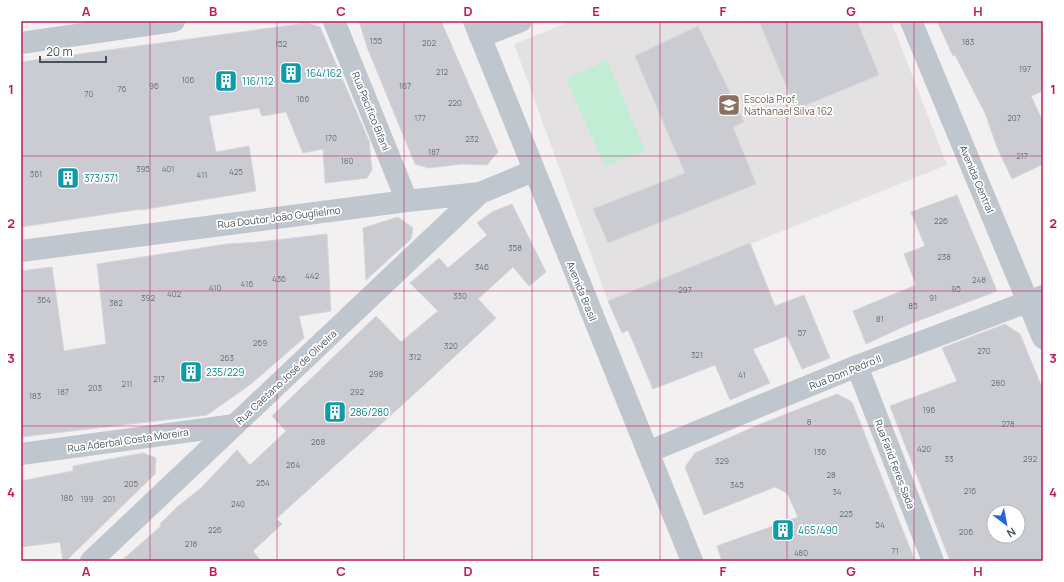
<svg xmlns="http://www.w3.org/2000/svg" width="1064" height="582" font-family="Manrope,sans-serif">
<style>
.education{fill:#e3e1e1}
.green{fill:#c2edd5}
.building{fill:#caccd2;stroke:#d4d6db;fill-rule:evenodd}
.lines{fill:none;stroke-linecap:round;stroke-linejoin:round}
.street{stroke:#bfc6ce;stroke-width:22}
.grid{fill:none;stroke:#c2185b;stroke-width:1;stroke-opacity:0.55}
.labels{text-anchor:middle;dominant-baseline:central;stroke-width:3.5;stroke-linejoin:round;paint-order:stroke}
.number-label{font-size:8px;fill:#69707a}
.culture-label{font-size:10px;fill:#0d838f;stroke:#fff;text-anchor:start}
.education-label{font-size:10px;fill:#785e54;stroke:#fff;text-anchor:start}
.street-label{font-size:10px;fill:#49525c;stroke:#fff}
.neatline{fill:none;stroke:#c2185b;stroke-width:1.5}
.grid-label{font-size:13px;text-anchor:middle;font-weight:bold;fill:#c2185b}
</style>
<rect width="100%" height="100%" fill="#f2f0f0"/>
<!-- education -->
<polygon class="education" points="572,21 891,21 947,165 608,301 514,44"/>
<!-- green -->
<polygon class="green" points="607,60 645,150 605,167 566,79"/>
<!-- building -->
<g class="building">
<polygon points="359,21 441,21 498,152 487,165 462,164 429,168 415,164 367,47"/>
<polygon points="759,21 857,21 879,75 796,109"/>
<polygon points="937,21 1043,21 1043,91 1031,96 1043,122 1043,164 1012,179 997,147 985,113 955,55 953,56"/>
<polygon points="307,23 320,27 369,141 372,170 367,178 325,183 323,149 303,153 286,112 262,116 259,108 209,116 216,152 249,146 256,191 141,210 141,209 21,227 21,62"/>
<polygon points="698,26 744,122 733,127 756,184 608,243 593,209 685,173 635,56"/>
<polygon points="957,195 997,291 907,325 866,344 853,311 916,285 904,254 925,246 911,212"/>
<polygon points="512,204 546,272 529,286 513,267 478,299 496,318 423,386 276,519 282,524 253,551 261,561 121,561 161,526 160,524 176,508 201,488 237,450 250,465 286,431 272,416 376,316 401,342 438,311 410,283 439,258 448,268 487,235 477,223 492,212"/>
<polygon points="398,217 413,228 411,239 366,280 363,228"/>
<polygon points="327,234 331,311 299,316 304,338 251,384 207,415 21,437 21,271 52,267 64,351 106,344 97,264 227,244 259,242"/>
<polygon points="750,243 775,306 804,295 830,358 802,369 787,336 753,349 770,383 730,400 715,365 653,389 628,330 622,333 608,301"/>
<path d="M1005,324l15,10 23,56v171h-93l-60,-155 67,-25 -15,-33zM994,512h24v24h-24z"/>
<polygon points="837,394 852,402 915,561 722,561 717,546 798,517 787,493 775,487 704,515 685,467 695,453 758,425"/>
<polygon points="143,453 156,458 155,474 66,561 63,561 60,542 21,547 21,481 73,471 73,466"/>
</g>
<g class="lines">
<!-- street -->
<g class="street">
<polyline points="334,21 407,201"/>
<polyline points="474,21 692,561"/>
<polyline points="911,21 1043,338"/>
<polyline points="480,37 521,21"/>
<polyline points="21,43 174,21"/>
<polyline points="21,251 407,201 480,193 533,171"/>
<polyline points="857,366 933,561"/>
<polyline points="648,452 857,366 1043,296"/>
<polyline points="21,454 235,425"/>
<polyline points="91,561 480,193"/>
</g>
</g>
<!-- grid -->
<path class="grid" d="M150,21v540M277,21v540M404,21v540M532,21v540M660,21v540M787,21v540M914,21v540M21,156h1022M21,291h1022M21,426h1022"/>
<!-- icons -->
<defs>
<g id="building-square" transform="scale(1.15)"><rect x="-9" y="-9" width="18" height="18" rx="4" fill="#0f9aa8" stroke="#fff"/><path d="M-4-6H4V6H1V3H-1V6H-4ZM-2.5-4.3h1.7v1.8h-1.7ZM.8-4.3h1.7v1.8H.8ZM-2.5-1h1.7V.8h-1.7ZM.8-1h1.7V.8H.8Z" fill="#fff"/></g>
<g id="school-square" transform="scale(1.15)"><rect x="-9" y="-9" width="18" height="18" rx="4" fill="#8d6e63" stroke="#fff"/><path d="M0-5L7-2L0 1L-7-2ZM-4 1L0 2.5L4 1V4Q0 6-4 4Z" fill="#fff"/></g>
</defs>
<g fill-rule="evenodd">
<use href="#building-square" x="291" y="73"/>
<use href="#building-square" x="226" y="81"/>
<use href="#school-square" x="729" y="105"/>
<use href="#building-square" x="68" y="178"/>
<use href="#building-square" x="191" y="372"/>
<use href="#building-square" x="335" y="412"/>
<use href="#building-square" x="783" y="530"/>
</g>
<g class="labels">
<!-- number labels -->
<g class="number-label">
<text x="376" y="40">155</text>
<text x="968" y="41">183</text>
<text x="429" y="42">202</text>
<text x="281" y="43">152</text>
<text x="1025" y="68">197</text>
<text x="442" y="71">212</text>
<text x="188" y="79">106</text>
<text x="154" y="85">96</text>
<text x="405" y="85">167</text>
<text x="122" y="88">76</text>
<text x="89" y="93">70</text>
<text x="303" y="98">166</text>
<text x="455" y="102">220</text>
<text x="420" y="117">177</text>
<text x="1014" y="117">207</text>
<text x="331" y="137">170</text>
<text x="472" y="138">232</text>
<text x="434" y="151">187</text>
<text x="1022" y="155">217</text>
<text x="347" y="160">180</text>
<text x="143" y="168">395</text>
<text x="168" y="168">401</text>
<text x="236" y="171">425</text>
<text x="36" y="173">361</text>
<text x="202" y="174">411</text>
<text x="941" y="220">226</text>
<text x="515" y="247">358</text>
<text x="944" y="256">238</text>
<text x="482" y="266">346</text>
<text x="312" y="275">442</text>
<text x="279" y="278">436</text>
<text x="979" y="279">248</text>
<text x="247" y="283">416</text>
<text x="215" y="287">410</text>
<text x="956" y="288">95</text>
<text x="685" y="289">297</text>
<text x="174" y="293">402</text>
<text x="460" y="295">330</text>
<text x="148" y="297">392</text>
<text x="933" y="297">91</text>
<text x="44" y="299">364</text>
<text x="116" y="302">382</text>
<text x="913" y="305">85</text>
<text x="880" y="318">81</text>
<text x="802" y="332">57</text>
<text x="260" y="342">269</text>
<text x="451" y="345">320</text>
<text x="984" y="350">270</text>
<text x="697" y="354">321</text>
<text x="415" y="356">312</text>
<text x="227" y="357">263</text>
<text x="376" y="373">298</text>
<text x="742" y="374">41</text>
<text x="159" y="378">217</text>
<text x="998" y="382">280</text>
<text x="127" y="383">211</text>
<text x="95" y="387">203</text>
<text x="63" y="391">187</text>
<text x="357" y="391">292</text>
<text x="35" y="395">183</text>
<text x="929" y="409">196</text>
<text x="809" y="421">8</text>
<text x="1008" y="423">278</text>
<text x="318" y="441">268</text>
<text x="924" y="448">420</text>
<text x="820" y="451">136</text>
<text x="949" y="458">33</text>
<text x="1030" y="458">292</text>
<text x="722" y="460">329</text>
<text x="293" y="464">264</text>
<text x="831" y="474">28</text>
<text x="263" y="482">254</text>
<text x="131" y="483">205</text>
<text x="737" y="484">345</text>
<text x="970" y="490">216</text>
<text x="837" y="491">34</text>
<text x="67" y="497">186</text>
<text x="87" y="498">199</text>
<text x="109" y="498">201</text>
<text x="238" y="503">240</text>
<text x="846" y="513">225</text>
<text x="880" y="524">54</text>
<text x="215" y="529">226</text>
<text x="966" y="531">206</text>
<text x="191" y="543">218</text>
<text x="895" y="550">71</text>
<text x="801" y="552">480</text>
</g>
<!-- culture labels -->
<g class="culture-label">
<text x="306" y="73">164/162</text>
<text x="242" y="81">116/112</text>
<text x="84" y="178">373/371</text>
<text x="206" y="372">235/229</text>
<text x="350" y="412">286/280</text>
<text x="798" y="530">465/490</text>
</g>
<!-- education labels -->
<g class="education-label">
<text x="744" y="99">Escola Prof.<tspan x="744" dy="12">Nathanael Silva 162</tspan></text>
</g>
<!-- street labels -->
<g class="street-label">
<text transform="translate(371 111) rotate(68)">Rua Pacifico Bifani</text>
<text transform="translate(977 179) rotate(67)">Avenida Central</text>
<text transform="translate(279 217) rotate(-7)">Rua Doutor João Guglielmo</text>
<text transform="translate(582 291) rotate(68)">Avenida Brasil</text>
<text transform="translate(845 372) rotate(-22)">Rua Dom Pedro II</text>
<text transform="translate(286 377) rotate(-43)">Rua Caetano José de Oliveira</text>
<text transform="translate(128 440) rotate(-8)">Rua Aderbal Costa Moreira</text>
<text transform="translate(895 464) rotate(69)">Rua Farid Feres Sada</text>
</g>
</g>
<!-- border -->
<rect width="1064" height="582" fill="none" stroke="#ffffff" stroke-width="44"/>
<!-- north arrow -->
<g transform="translate(1006 524) rotate(148)"><circle r="19" fill="#ffffff" stroke="#b6babe"/>
<path d="M0-3L7 15L0 10L-7 15Z" fill="#2467d8"/>
<text y="-6" font-size="11" font-weight="bold" text-anchor="middle" fill="#49525c">N</text>
</g>
<!-- scale -->
<path d="M40 56v6h66v-6" fill="none" stroke="#49525c" stroke-width="2"/>
<text x="46" y="56" font-size="12" fill="#49525c" stroke="#ffffff" stroke-width="3" paint-order="stroke">20 m</text>
<rect x="22" y="22" width="1020" height="538" class="neatline"/>
<g class="grid-label">
<text x="86" y="16">A</text>
<text x="213" y="16">B</text>
<text x="341" y="16">C</text>
<text x="468" y="16">D</text>
<text x="596" y="16">E</text>
<text x="723" y="16">F</text>
<text x="851" y="16">G</text>
<text x="978" y="16">H</text>
<text x="11" y="94">1</text>
<text x="1053" y="94">1</text>
<text x="11" y="228">2</text>
<text x="1053" y="228">2</text>
<text x="11" y="363">3</text>
<text x="1053" y="363">3</text>
<text x="11" y="497">4</text>
<text x="1053" y="497">4</text>
<text x="86" y="576">A</text>
<text x="213" y="576">B</text>
<text x="341" y="576">C</text>
<text x="468" y="576">D</text>
<text x="596" y="576">E</text>
<text x="723" y="576">F</text>
<text x="851" y="576">G</text>
<text x="978" y="576">H</text>
</g>
</svg>
